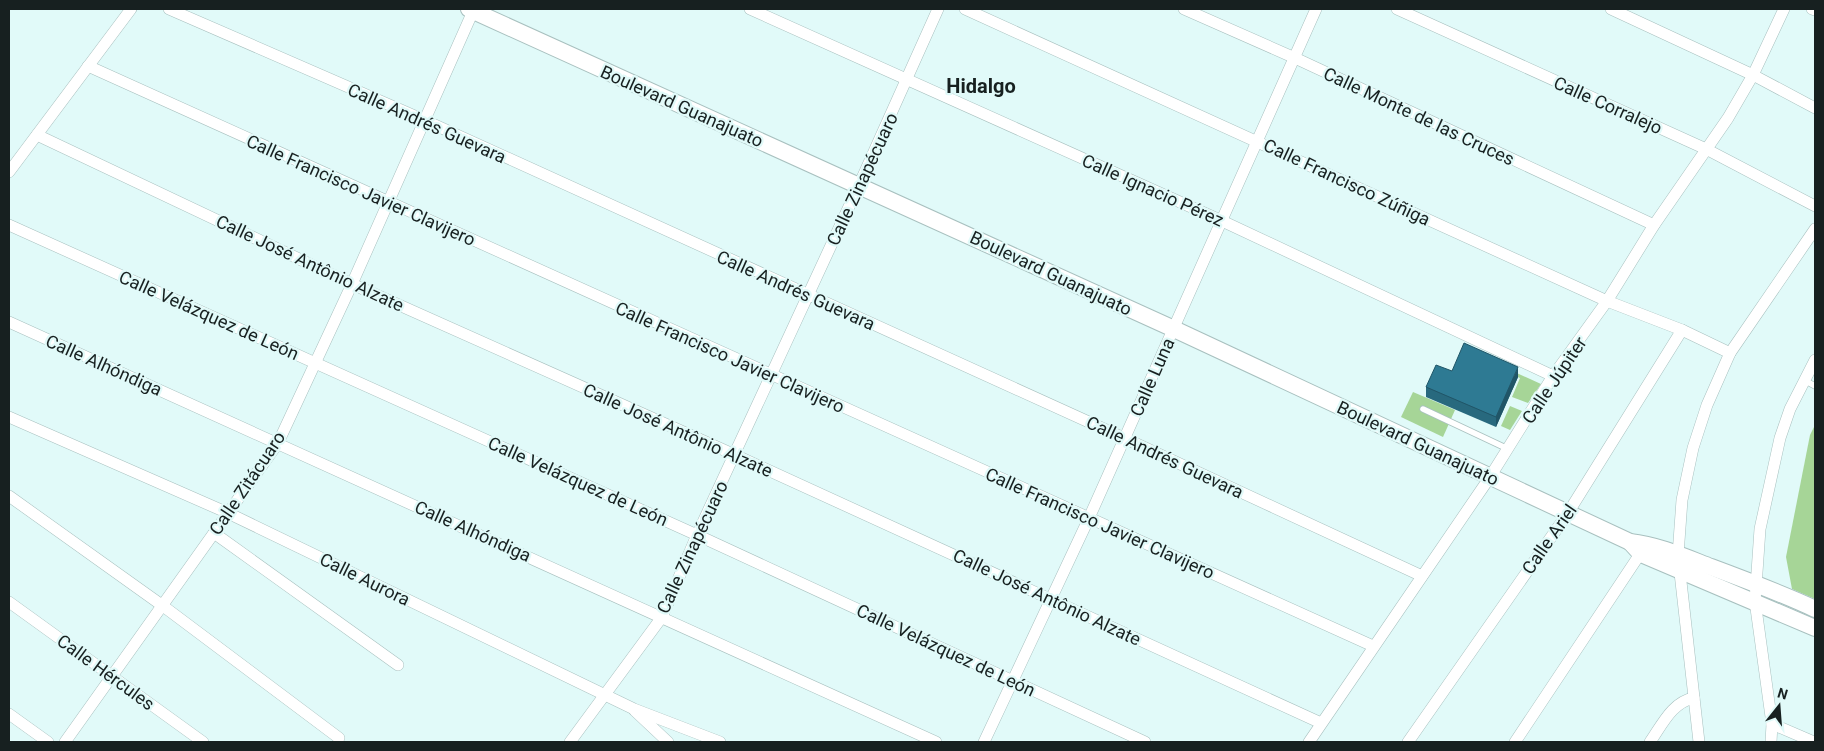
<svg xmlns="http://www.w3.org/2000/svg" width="1824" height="751" font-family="Roboto,sans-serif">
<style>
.green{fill:#a6d597}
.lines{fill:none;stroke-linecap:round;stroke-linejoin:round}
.lane-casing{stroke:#a8c0bf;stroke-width:7}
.street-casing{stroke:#a8c0bf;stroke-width:12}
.secondary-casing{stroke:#a8c0bf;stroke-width:18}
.lane{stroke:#fff;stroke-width:5.5}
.street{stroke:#fff;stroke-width:11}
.secondary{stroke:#fff;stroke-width:16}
.wall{fill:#28697e}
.shaded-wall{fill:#205567}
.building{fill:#2e7a93;stroke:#205567}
.labels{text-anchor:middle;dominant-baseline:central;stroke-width:4.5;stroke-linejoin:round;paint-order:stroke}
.street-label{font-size:18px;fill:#172020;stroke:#e1faf9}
.quarter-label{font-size:20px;font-weight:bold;fill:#172020;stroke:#e1faf9}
</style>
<rect width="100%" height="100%" fill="#e1faf9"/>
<!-- green -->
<g class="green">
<polygon points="1466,350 1541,384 1528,403 1512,397 1520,378 1464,353"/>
<polygon points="1413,392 1455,410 1443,437 1401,417"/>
<polygon points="1510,406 1522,411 1510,430 1501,426"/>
<polygon points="1815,425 1815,599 1792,589 1786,557 1810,435"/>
</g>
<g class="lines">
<!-- lane casing -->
<g class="lane-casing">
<g id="lane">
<polyline points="1804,380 1815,386"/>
<polyline points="1423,409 1508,449"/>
</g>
</g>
<!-- street casing -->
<g class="street-casing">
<g id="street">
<polyline points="169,9 424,120 1124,438 1422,576"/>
<polyline points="750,9 1220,220 1553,376"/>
<polyline points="965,9 1607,301 1682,330 1730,353"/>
<polyline points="1184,9 1295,58 1654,225"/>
<polyline points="1397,9 1706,149 1815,206"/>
<polyline points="1611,9 1753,75 1815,108"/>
<polyline points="1812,9 1815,10"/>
<polyline points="88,66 1373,646"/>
<polyline points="37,135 352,284 735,455 1321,723"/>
<polyline points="9,172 131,9"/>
<polyline points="9,225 697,535 1145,742"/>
<polyline points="9,322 936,742"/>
<polyline points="9,417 228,513 634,709 720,742"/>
<polyline points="9,496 163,606 339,738"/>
<polyline points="214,533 398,665"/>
<polyline points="9,602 203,742"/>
<polyline points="635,711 668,742"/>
<polyline points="9,714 48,742"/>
<polyline points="1772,724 1814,742"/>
<polyline points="65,742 278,443 352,284 474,9"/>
<polyline points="570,742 662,617 697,535 859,185 938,9"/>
<polyline points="984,742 1089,518 1316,9"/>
<polyline points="1309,742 1490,477 1553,376 1607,301 1654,225 1728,118 1753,75 1784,9"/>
<polyline points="1408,742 1568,513 1682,330"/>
<polyline points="1515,742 1644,548"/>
<path d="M1650,742c12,-17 22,-40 44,-44"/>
<polyline points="1699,742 1678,555 1682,500 1693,448 1707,405 1730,353 1815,229"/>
<polyline points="1771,742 1772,724 1755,601 1760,529 1780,438 1790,409 1815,360"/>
</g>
</g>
<!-- secondary casing -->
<g class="secondary-casing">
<g id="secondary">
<path d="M469,9l705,320 456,213c28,3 55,15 81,25 35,13 70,26 104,42"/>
<polyline points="1630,542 1641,554 1815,628"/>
</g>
</g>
<!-- lane -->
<use href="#lane" class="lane"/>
<!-- street -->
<use href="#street" class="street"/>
<!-- secondary -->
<use href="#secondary" class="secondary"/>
</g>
<!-- wall -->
<polygon class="wall" points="1452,371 1518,377 1496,427 1426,397 1426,387"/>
<!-- shaded-wall -->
<polygon class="shaded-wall" points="1518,367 1518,377 1496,427 1496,417"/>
<!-- building -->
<polygon class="building" points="1464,343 1518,367 1496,417 1426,387 1436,365 1452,371"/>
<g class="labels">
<!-- street labels -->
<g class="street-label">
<text transform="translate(1608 105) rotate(24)">Calle Corralejo</text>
<text transform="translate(682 106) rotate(24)">Boulevard Guanajuato</text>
<text transform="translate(1419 116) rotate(25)">Calle Monte de las Cruces</text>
<text transform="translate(427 123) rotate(24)">Calle Andrés Guevara</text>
<text transform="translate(862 179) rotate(-65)">Calle Zinapécuaro</text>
<text transform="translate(1347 182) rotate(25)">Calle Francisco Zúñiga</text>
<text transform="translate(361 190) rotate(24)">Calle Francisco Javier Clavijero</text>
<text transform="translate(1153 190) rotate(24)">Calle Ignacio Pérez</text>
<text transform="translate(310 263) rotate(25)">Calle José Antônio Alzate</text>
<text transform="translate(1051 273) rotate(25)">Boulevard Guanajuato</text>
<text transform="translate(796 290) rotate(24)">Calle Andrés Guevara</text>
<text transform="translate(209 315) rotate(24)">Calle Velázquez de León</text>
<text transform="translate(730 357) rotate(24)">Calle Francisco Javier Clavijero</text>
<text transform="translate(104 365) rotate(24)">Calle Alhóndiga</text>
<text transform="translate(1152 377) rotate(-66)">Calle Luna</text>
<text transform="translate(1554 380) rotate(-56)">Calle Júpiter</text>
<text transform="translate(678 430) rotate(24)">Calle José Antônio Alzate</text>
<text transform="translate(1418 443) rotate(25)">Boulevard Guanajuato</text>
<text transform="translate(1165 457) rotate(25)">Calle Andrés Guevara</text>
<text transform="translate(578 481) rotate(24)">Calle Velázquez de León</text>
<text transform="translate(247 483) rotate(-56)">Calle Zitácuaro</text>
<text transform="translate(1100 523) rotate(24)">Calle Francisco Javier Clavijero</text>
<text transform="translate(473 531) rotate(24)">Calle Alhóndiga</text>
<text transform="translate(1549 539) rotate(-55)">Calle Ariel</text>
<text transform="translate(692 547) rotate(-65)">Calle Zinapécuaro</text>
<text transform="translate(365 579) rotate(26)">Calle Aurora</text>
<text transform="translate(1047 597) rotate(25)">Calle José Antônio Alzate</text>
<text transform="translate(946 650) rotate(25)">Calle Velázquez de León</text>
<text transform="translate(106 672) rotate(36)">Calle Hércules</text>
</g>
<!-- quarter labels -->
<g class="quarter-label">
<text x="981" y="86">Hidalgo</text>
</g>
</g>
<!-- border -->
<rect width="1824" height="751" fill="none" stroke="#172020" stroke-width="20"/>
<!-- north arrow -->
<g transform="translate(1779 706) rotate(17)" stroke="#e1faf9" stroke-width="4" paint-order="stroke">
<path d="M0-4L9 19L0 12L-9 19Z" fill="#172020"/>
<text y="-8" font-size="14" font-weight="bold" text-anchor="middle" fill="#172020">N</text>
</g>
</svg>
